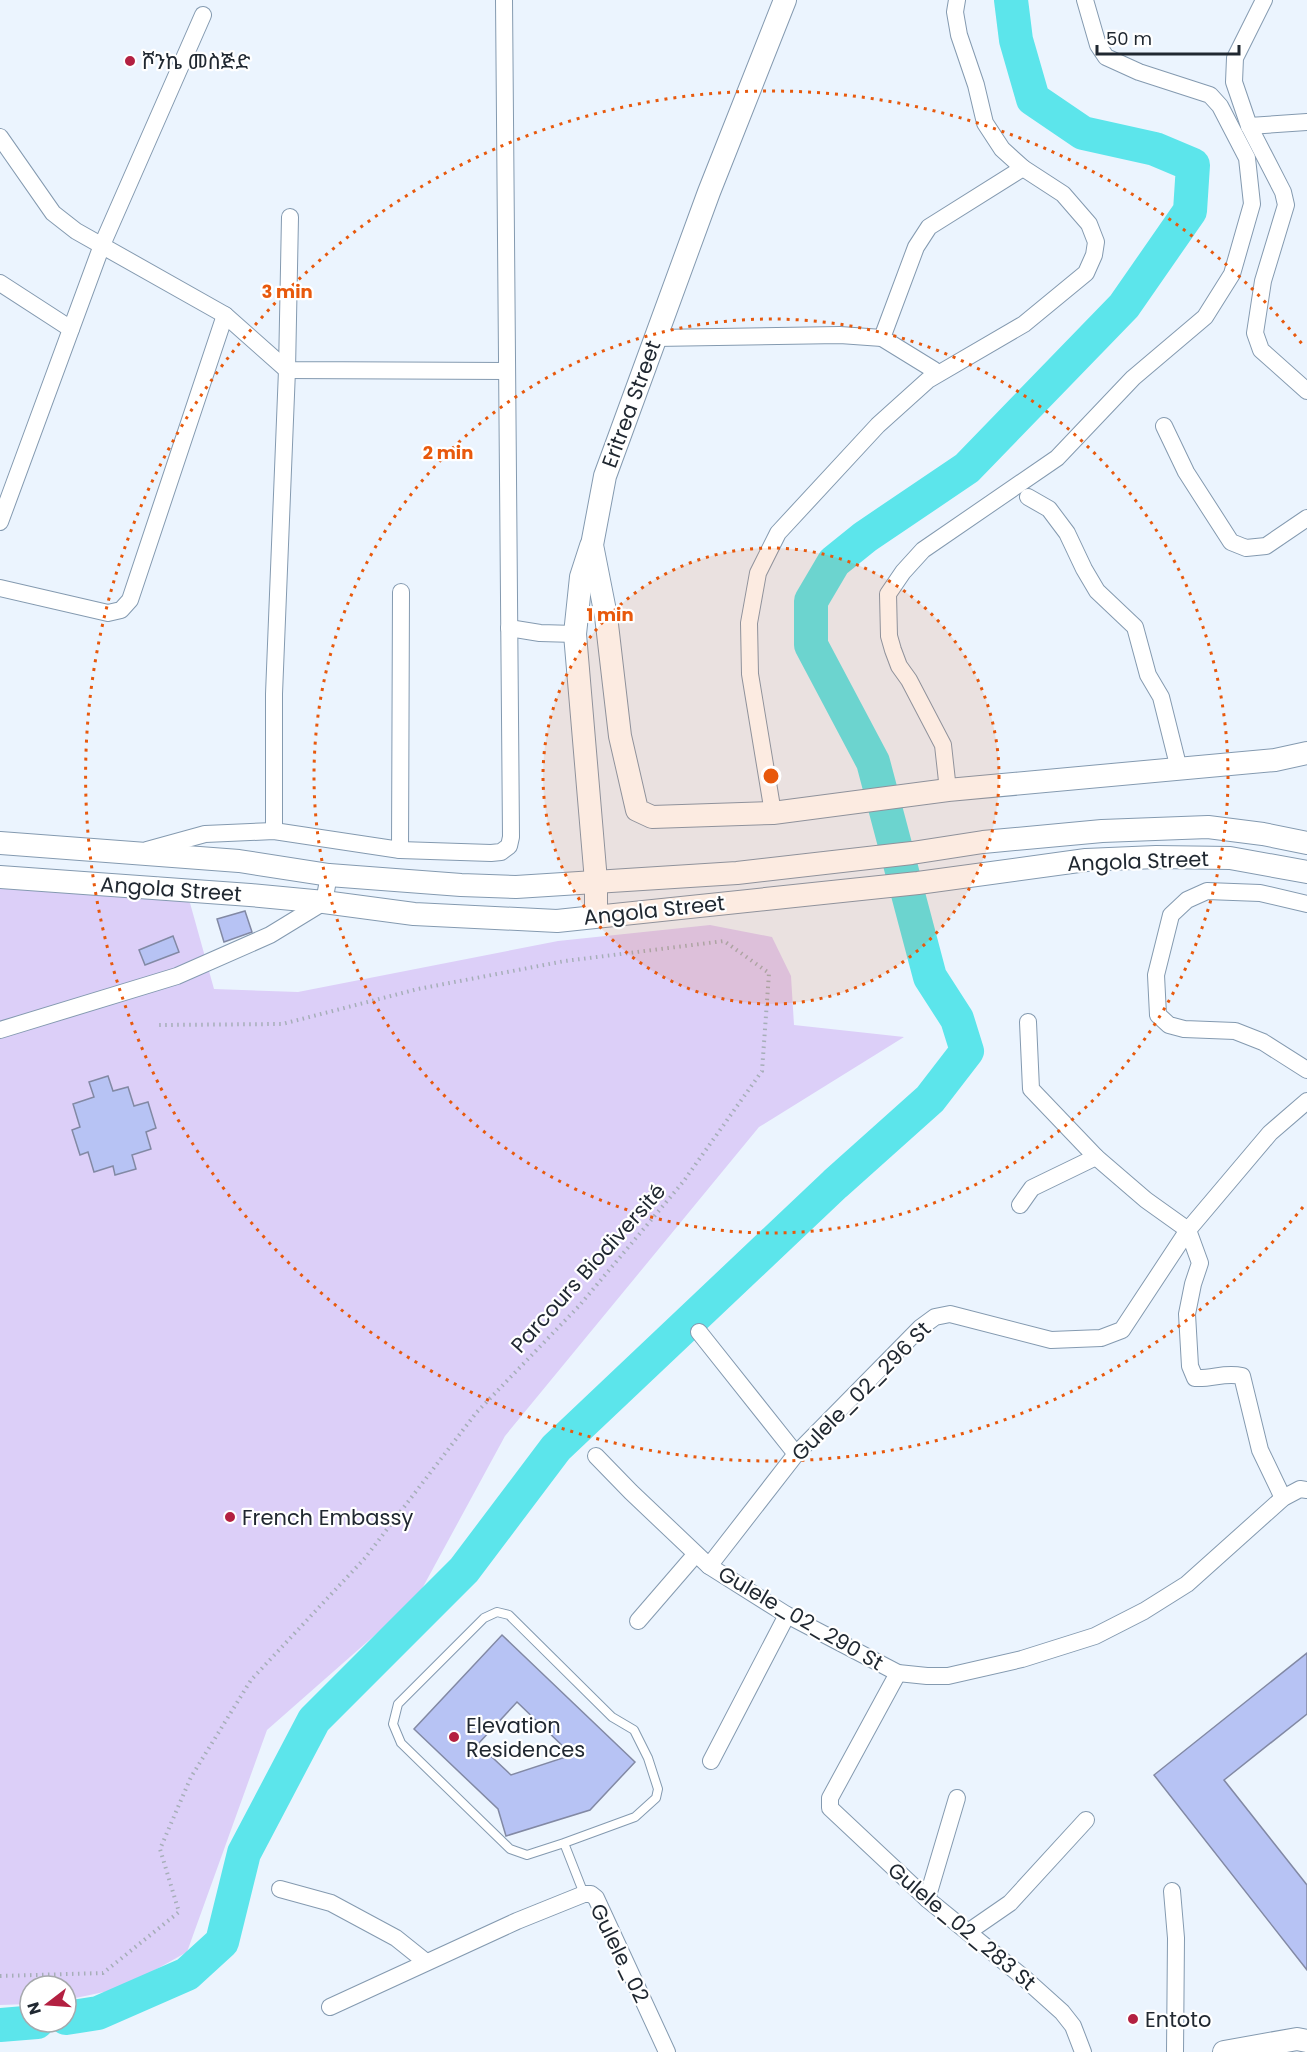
<svg xmlns="http://www.w3.org/2000/svg" width="1307" height="2052" font-family="Poppins,'Noto Sans Ethiopic',sans-serif">
<style>
.green{fill:#dccff8}
.lines{fill:none;stroke-linecap:round;stroke-linejoin:round}
.river{stroke:#5ce5eb;stroke-width:34}
.building{fill:#b7c3f4;stroke:#8289a4;stroke-width:1.5;fill-rule:evenodd}
.service-casing{stroke:#849ab0;stroke-width:10}
.minor-casing{stroke:#849ab0;stroke-width:18}
.secondary-casing{stroke:#849ab0;stroke-width:24}
.path{stroke:#a6aeb8;stroke-width:4;stroke-dasharray:1.5 4.5;stroke-linecap:butt}
.service{stroke:#fff;stroke-width:8}
.minor{stroke:#fff;stroke-width:16}
.secondary{stroke:#fff;stroke-width:22}
.ring{fill:none;stroke:#e8590c;stroke-width:3;stroke-dasharray:3 6}
.poi-dot{fill:#b32041;stroke:#fff;stroke-width:2}
.labels{text-anchor:middle;dominant-baseline:central;stroke-width:4.5;stroke-linejoin:round;paint-order:stroke}
.poi-label{font-size:21px;fill:#202831;stroke:#fff;text-anchor:start}
.street-label{font-size:21px;fill:#202831;stroke:#fff}
.centre{fill:#e8590c;stroke:#fff;stroke-width:3}
.ring-label{font-size:18px;text-anchor:middle;font-weight:bold;fill:#e8590c;stroke:#fff;stroke-width:4.5;stroke-linejoin:round;paint-order:stroke}
</style>
<rect width="100%" height="100%" fill="#ebf4fe"/>
<!-- green -->
<polygon class="green" points="0,882 175,894 190,903 214,989 298,992 558,941 710,925 772,937 791,976 794,1025 904,1037 759,1127 505,1436 417,1598 267,1730 187,1952 123,1988 66,2000 66,1986 30,1986 30,2004 0,2005"/>
<g class="lines">
<!-- river -->
<g class="river">
<polyline points="66,2018 98,2013 187,1974 222,1942 244,1853 314,1720 464,1570 556,1448 835,1184 930,1099 967,1051 957,1019 930,977 873,762 811,645 811,601 834,562 865,537 967,468 1124,306 1190,211 1193,165 1155,149 1083,133 1033,99 1016,40 1011,0"/>
<polyline points="0,2025 37,2022"/>
</g>
</g>
<!-- building -->
<g class="building">
<polygon points="245,911 252,932 224,942 217,919"/>
<polygon points="173,936 179,952 145,965 139,950"/>
<polygon points="108,1076 113,1091 128,1087 134,1106 148,1102 156,1128 146,1132 151,1149 132,1155 136,1169 115,1175 113,1166 94,1172 88,1152 80,1155 72,1130 80,1127 73,1104 94,1097 89,1082"/>
<path d="M502,1635l133,127 -45,48 -84,26 -8,-27 -84,-80zM517,1702l55,53 -61,20 -33,-31z"/>
<polygon points="1307,1653 1307,1714 1224,1780 1307,1885 1307,1970 1154,1775"/>
</g>
<g class="lines">
<!-- service casing -->
<g class="service-casing">
<polyline id="service" points="564,1843 527,1855 510,1849 401,1743 393,1724 398,1704 484,1618 497,1612 509,1615 612,1717 634,1730 648,1758 658,1789 656,1798 635,1817 564,1843 584,1894"/>
</g>
<!-- minor casing -->
<g class="minor-casing">
<g id="minor">
<polyline points="1264,0 1235,58 1234,82 1249,126 1283,192 1286,205 1263,281 1255,333 1261,350 1307,391"/>
<polyline points="1249,126 1307,122"/>
<polyline points="0,137 53,213 76,231 225,315 287,370 507,371"/>
<polyline points="0,283 71,329"/>
<polyline points="655,338 840,335 882,338 934,370"/>
<polyline points="882,338 916,247 929,227 1023,168"/>
<polyline points="1164,426 1186,472 1231,542 1246,548 1266,546 1307,518"/>
<polyline points="1028,497 1049,509 1067,533 1084,569 1097,591 1135,627 1148,675 1161,697 1179,769"/>
<polyline points="0,522 102,245 203,15"/>
<polyline points="0,588 108,613 121,610 130,600 225,315"/>
<polyline points="509,628 540,633 575,634"/>
<polyline points="948,790 943,745 909,680 899,666 893,650 889,636 888,594 903,572 923,550 1057,458 1133,378 1205,317 1232,274 1252,204 1247,158 1220,106 1210,95 1139,72 1106,57 1098,45 1085,0"/>
<polyline points="773,813 750,674 749,623 758,573 778,533 878,425 928,380 1024,324 1086,273 1094,255 1096,242 1089,224 1063,194 1023,168 1002,149 985,123 976,85 959,35 955,12 957,0"/>
<polyline points="274,831 274,694 287,370 290,217"/>
<polyline points="147,850 205,834 274,831 400,850 491,853 501,852 509,846 511,837 504,0"/>
<polyline points="400,850 401,592"/>
<polyline points="1307,904 1260,893 1207,891 1187,900 1171,915 1156,975 1158,1015 1169,1025 1184,1029 1235,1031 1263,1042 1307,1070"/>
<polyline points="1028,1022 1031,1089 1096,1157 1146,1200 1188,1230"/>
<polyline points="0,1030 177,976 270,935 324,902 329,875"/>
<polyline points="1020,1205 1032,1188 1096,1157"/>
<path d="M1188,1230l12,33 -7,21 -6,30 3,52 5,12c19,1 29,-6 47,-2l18,74 23,48"/>
<polyline points="699,1332 796,1454"/>
<polyline points="596,1456 631,1492 709,1566 787,1615 898,1673 927,1676 948,1676 1022,1659 1095,1636 1144,1611 1187,1584 1283,1498 1300,1489 1307,1490"/>
<polyline points="709,1566 796,1454 920,1328 935,1317 950,1314 1051,1340 1101,1338 1122,1330 1188,1230 1270,1133 1307,1101"/>
<polyline points="638,1621 695,1555"/>
<polyline points="898,1673 830,1798 830,1808 927,1899 1023,1977 1062,2012 1073,2026 1083,2052"/>
<polyline points="711,1761 787,1615"/>
<polyline points="280,1889 331,1903 396,1938 426,1962"/>
<polyline points="1172,1891 1176,1938 1175,2052"/>
<polyline points="927,1899 957,1798"/>
<polyline points="968,1932 1010,1903 1086,1820"/>
<polyline points="330,2007 517,1921 584,1894 591,1894 596,1898 667,2052"/>
</g>
</g>
<!-- secondary casing -->
<g class="secondary-casing">
<g id="secondary">
<polyline points="785,0 709,192 605,476 592,545 606,616 620,736 637,810 652,817 773,813 948,790 1275,760 1307,753"/>
<polyline points="591,546 581,577 575,634 596,881 596,916"/>
<polyline points="0,843 239,861 329,875 461,885 516,887 737,873 912,853 983,842 1102,831 1208,827 1263,834 1307,843"/>
<polyline points="0,877 250,895 324,902 414,914 557,921 918,883 1086,860 1156,857 1230,858 1307,872"/>
<polyline points="1224,2052 1297,2039 1307,2041"/>
</g>
</g>
<!-- path -->
<polyline class="path" points="0,1976 103,1973 179,1912 160,1849 191,1777 251,1680 365,1558 476,1413 579,1306 683,1182 762,1071 769,973 724,941 565,961 418,989 282,1024 159,1025"/>
<!-- service -->
<use href="#service" class="service"/>
<!-- minor -->
<use href="#minor" class="minor"/>
<!-- secondary -->
<use href="#secondary" class="secondary"/>
</g>
<!-- distance rings -->
<circle cx="771" cy="776" r="228" fill="#e8590c" fill-opacity=".12"/>
<g class="ring">
<circle cx="771" cy="776" r="228"/>
<circle cx="771" cy="776" r="457"/>
<path d="M1303 1207A685 685 0 1 1 1303 345"/>
</g>
<!-- markers -->
<g class="poi-dot">
<circle cx="130" cy="61" r="6"/>
<circle cx="230" cy="1517" r="6"/>
<circle cx="454" cy="1737" r="6"/>
<circle cx="1133" cy="2019" r="6"/>
</g>
<g class="labels">
<!-- poi labels -->
<g class="poi-label">
<text x="142" y="61">ሾንኬ መስጅድ</text>
<text x="242" y="1517">French Embassy</text>
<text x="466" y="1725">Elevation<tspan x="466" dy="24">Residences</tspan></text>
<text x="1145" y="2019">Entoto</text>
</g>
<!-- street labels -->
<g class="street-label">
<text transform="translate(631 404) rotate(-70)">Eritrea Street</text>
<text transform="translate(1138 861) rotate(-2)">Angola Street</text>
<text transform="translate(171 889) rotate(4)">Angola Street</text>
<text transform="translate(654 910) rotate(-6)">Angola Street</text>
<text transform="translate(588 1268) rotate(-48)">Parcours Biodiversité</text>
<text transform="translate(861 1391) rotate(-45)">Gulele_02_296 St</text>
<text transform="translate(801 1618) rotate(30)">Gulele_02_290 St</text>
<text transform="translate(962 1926) rotate(40)">Gulele_02_283 St</text>
<text transform="translate(620 1953) rotate(64)">Gulele_02</text>
</g>
</g>
<circle cx="771" cy="776" r="9" class="centre"/>
<g class="ring-label">
<text x="287" y="298">3 min</text>
<text x="448" y="459">2 min</text>
<text x="610" y="621">1 min</text>
</g>
<!-- north arrow -->
<g transform="translate(48 2004) rotate(253)"><circle r="28" fill="#ffffff" stroke="#a6a9ad" stroke-width="1.5"/>
<path d="M0-4.5L10 22L0 15L-10 22Z" fill="#b32041"/>
<text y="-9" font-size="16" font-weight="bold" text-anchor="middle" fill="#202831">N</text>
</g>
<!-- scale -->
<path d="M1097 45v9h142v-9" fill="none" stroke="#202831" stroke-width="3"/>
<text x="1106" y="45" font-size="18" fill="#202831" stroke="#ffffff" stroke-width="4.5" paint-order="stroke">50 m</text>
</svg>
